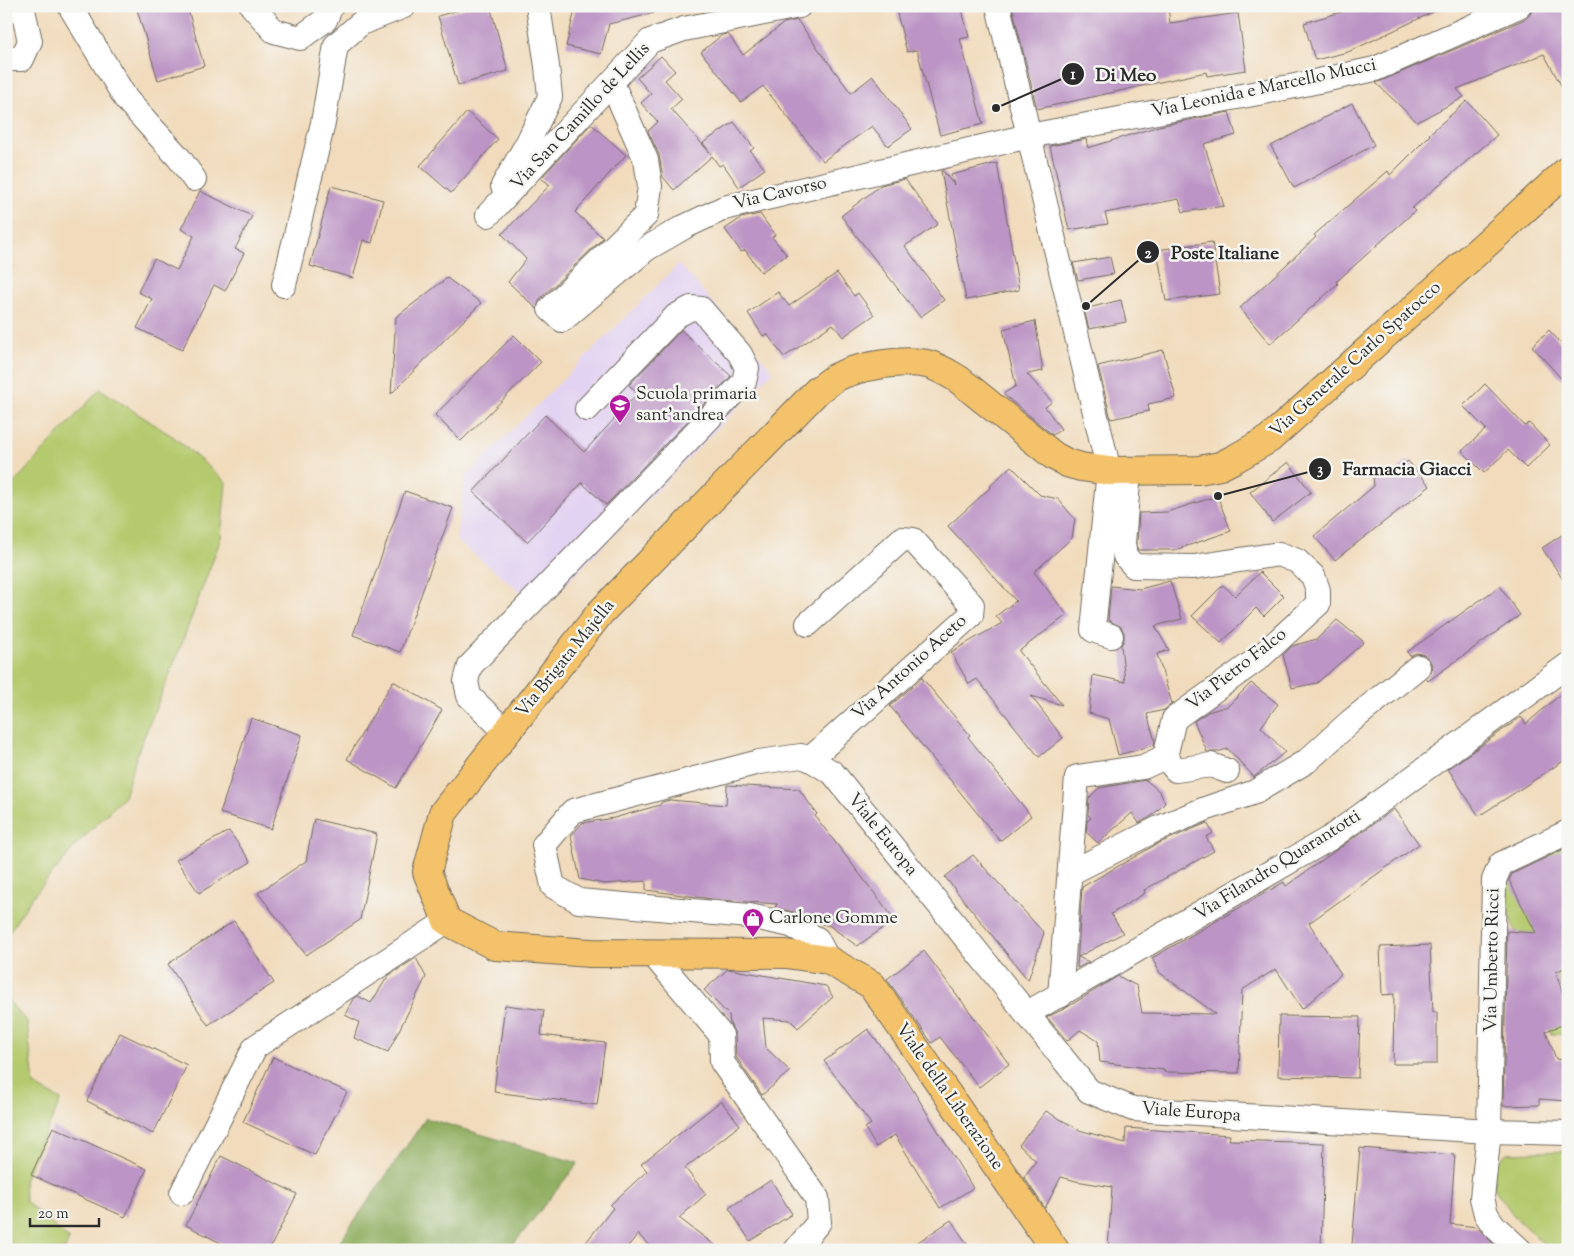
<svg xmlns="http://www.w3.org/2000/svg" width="1574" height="1256" font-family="'Sorts Mill Goudy',serif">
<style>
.built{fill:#e3d3f2}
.green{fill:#b5ca6e;stroke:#707a4c}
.forest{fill:#90ae61;stroke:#5e6c46}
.building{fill:#bc94c5}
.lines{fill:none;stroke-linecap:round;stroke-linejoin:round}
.minor-casing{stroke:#70695e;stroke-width:26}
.major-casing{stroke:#70695e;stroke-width:30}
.minor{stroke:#fff;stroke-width:24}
.major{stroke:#f3c26a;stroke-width:28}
.labels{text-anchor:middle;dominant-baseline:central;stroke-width:5;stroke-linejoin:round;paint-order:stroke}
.street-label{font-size:18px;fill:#2b2b2b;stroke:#f6f6f2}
.poi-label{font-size:18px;fill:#2b2b2b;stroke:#f6f6f2;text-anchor:start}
.leader{fill:none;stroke:#2b2b2b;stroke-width:2}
.callout-dot{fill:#2b2b2b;stroke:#f6f6f2;stroke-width:2}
.mark-label{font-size:15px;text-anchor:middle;font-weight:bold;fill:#fff}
.callout-label{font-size:19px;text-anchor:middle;font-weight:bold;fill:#2b2b2b;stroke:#f6f6f2;stroke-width:5;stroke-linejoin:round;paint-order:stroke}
</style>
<rect width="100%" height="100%" fill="#f6f6f2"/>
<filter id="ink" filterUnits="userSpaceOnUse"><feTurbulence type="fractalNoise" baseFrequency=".02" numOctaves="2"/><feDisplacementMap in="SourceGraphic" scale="10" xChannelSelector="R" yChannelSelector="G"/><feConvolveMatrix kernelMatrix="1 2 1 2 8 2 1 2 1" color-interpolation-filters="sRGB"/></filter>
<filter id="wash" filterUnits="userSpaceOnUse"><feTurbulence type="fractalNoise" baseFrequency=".0096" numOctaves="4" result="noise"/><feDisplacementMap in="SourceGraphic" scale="20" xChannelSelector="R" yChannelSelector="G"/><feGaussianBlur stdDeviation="1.12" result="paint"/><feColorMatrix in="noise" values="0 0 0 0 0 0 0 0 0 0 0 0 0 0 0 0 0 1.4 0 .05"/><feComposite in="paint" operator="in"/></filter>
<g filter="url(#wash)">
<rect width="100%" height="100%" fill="#f1dbbc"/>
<!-- built -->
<polygon class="built" points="679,264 773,371 542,609 456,540 465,477"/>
<!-- green -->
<g class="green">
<polygon points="100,389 175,438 226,482 221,538 179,651 137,754 124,797 78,843 33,896 6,937 6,493 14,483"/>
<polygon points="1568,844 1568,1034 1551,1034 1527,961 1501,895 1510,870"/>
<polygon points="6,998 27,1022 34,1085 61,1100 24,1180 25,1201 69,1239 65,1250 6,1250"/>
<polygon points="1568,1151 1568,1250 1550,1250 1515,1217 1494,1188 1495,1163 1507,1153"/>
</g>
<!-- forest -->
<polygon class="forest" points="426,1118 578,1163 509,1250 334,1250"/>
<g id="blocks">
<!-- building -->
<g class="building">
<polygon points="136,6 187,6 204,66 158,80"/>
<polygon points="473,6 490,6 508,71 458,85 438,16"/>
<polygon points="576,6 653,6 654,13 609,24 601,54 566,46"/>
<polygon points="895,6 961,6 969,37 960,39 983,124 940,135 917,50 907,52"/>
<polygon points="1012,6 1168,6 1170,23 1238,13 1246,70 1207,76 1206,72 1037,109"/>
<polygon points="1361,6 1446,6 1348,52 1315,60 1304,23"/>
<polygon points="1540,6 1568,6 1568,98 1544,54 1457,89 1464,97 1417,122 1376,83 1525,19 1530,15 1532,9"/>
<polygon points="797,20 851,93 873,76 912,129 888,146 872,126 823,161 763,86 741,102 701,52 722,35 728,34 743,55 784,23"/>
<polygon points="661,56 675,71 665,80 682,99 671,109 711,154 703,143 734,122 754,148 750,151 765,169 739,187 723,164 719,166 712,156 674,190 663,177 659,155 648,131 658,122 641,103 651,94 637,78"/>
<polygon points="1467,101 1497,135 1412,208 1415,211 1336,282 1338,284 1270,344 1240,308 1316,237 1314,235 1388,171 1390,175 1430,135 1429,134"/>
<polygon points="1352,103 1374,145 1294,188 1271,146"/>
<polygon points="467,112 498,139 451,193 420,166"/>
<polygon points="1229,112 1236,135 1204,144 1224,206 1183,212 1179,199 1105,213 1108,224 1069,230 1050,146 1086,139 1088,148 1159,126"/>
<polygon points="591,124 626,155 575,212 603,238 540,299 537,309 508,282 526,259 502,234 550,185 541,178"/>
<polygon points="997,163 1019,290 966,300 941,171 943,171 954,185 951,175"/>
<polygon points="905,179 938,224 905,246 944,300 920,317 841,216 881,185"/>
<polygon points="331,186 383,200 372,243 363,240 353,278 310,266"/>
<polygon points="200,191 252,216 235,249 244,253 225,291 214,285 182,350 137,328 152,299 138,292 154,259 177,270 194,236 181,229"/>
<polygon points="760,214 775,235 772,237 787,255 761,272 745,250 741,252 725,229 741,218"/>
<polygon points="1212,242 1220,294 1166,301 1157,250"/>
<polygon points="1110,257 1114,274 1078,280 1073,263"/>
<polygon points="837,273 854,296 858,293 874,315 843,337 833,324 784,357 767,334 763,336 748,313 778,292 789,306"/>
<polygon points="447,278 481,303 391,394 396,317"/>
<polygon points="1121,300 1126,322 1089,329 1084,309"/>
<polygon points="1035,321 1043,371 1027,374 1052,402 1045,407 1061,429 1053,435 1003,394 1016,386 1003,329"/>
<polygon points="681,330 731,376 606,505 582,483 527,542 473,492 545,415 584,452 638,393 629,385"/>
<polygon points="1549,330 1568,351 1568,386 1532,346"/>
<polygon points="514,335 541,362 461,441 435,415"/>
<polygon points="1163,350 1176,398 1148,404 1149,411 1111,419 1098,366"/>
<polygon points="1485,384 1525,426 1529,423 1550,445 1526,468 1508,450 1484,473 1462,451 1486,429 1463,406"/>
<polygon points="1408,461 1430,486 1335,560 1314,536 1374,486 1373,478 1382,472 1392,474"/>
<polygon points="1288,462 1311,492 1272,522 1250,492"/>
<polygon points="1011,466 1040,495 1058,499 1075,519 1072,538 1034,572 1067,615 1019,651 1062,705 1031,696 1063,738 1039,757 977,679 969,684 951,652 1002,623 996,616 1016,601 948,526 991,487 990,486"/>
<polygon points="405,491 453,508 400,652 353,635"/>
<polygon points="1211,498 1218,498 1231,531 1175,550 1138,550 1137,543 1139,513 1167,512"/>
<polygon points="1568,531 1568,587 1542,548"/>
<polygon points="1260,572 1284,596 1264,616 1256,608 1221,643 1192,616 1223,585 1235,596"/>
<polygon points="1170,581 1182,619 1155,626 1169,650 1157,654 1172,704 1164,710 1147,714 1155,741 1154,745 1118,755 1109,719 1089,713 1093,675 1125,682 1121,645 1124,640 1124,633 1121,627 1108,620 1111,586 1140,589"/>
<polygon points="1500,586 1520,615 1428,681 1426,678 1431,672 1432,665 1429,659 1422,654 1416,653 1410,656 1407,652"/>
<polygon points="1337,620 1364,642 1317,683 1292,688 1283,655 1292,646 1317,639"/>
<polygon points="922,678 970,735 968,737 1031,816 1000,841 890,706"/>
<polygon points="393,681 442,710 396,788 347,759"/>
<polygon points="1251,683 1278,704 1261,727 1285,752 1254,777 1228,749 1216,752 1207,752 1194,721 1208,712 1228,706"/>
<polygon points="1568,688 1568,758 1479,816 1448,769 1521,717 1526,724"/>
<polygon points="251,718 302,735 271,829 220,813"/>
<polygon points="1146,780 1160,792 1165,803 1152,816 1139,823 1132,813 1098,843 1086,832 1087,821 1091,818 1088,815 1089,798 1099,788"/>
<polygon points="727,785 799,789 817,814 815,816 895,920 857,946 830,926 814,922 794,912 775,908 777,904 719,900 646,890 646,881 604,884 580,879 571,836 582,823 614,818 660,805 662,802 670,800 726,805"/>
<polygon points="1394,809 1419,844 1309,923 1341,974 1302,1009 1276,969 1242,990 1239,1073 1164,1072 1164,1070 1100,1062 1098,1041 1080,1030 1067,1041 1047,1017 1066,1008 1118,976 1137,986 1142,1013 1216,1014 1160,973 1152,958 1284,882 1286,886"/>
<polygon points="314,819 377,834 360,920 306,955 258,893 306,861"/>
<polygon points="1207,823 1213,833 1206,837 1214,851 1144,890 1145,893 1111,914 1123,933 1078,957 1089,962 1077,968 1082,887 1157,844"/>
<polygon points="229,831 251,862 199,893 176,860"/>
<polygon points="1568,847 1568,966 1556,972 1568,1011 1568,1023 1546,1031 1556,1059 1568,1060 1568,1101 1539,1099 1539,1105 1503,1106 1507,931 1536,933 1509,880 1512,874"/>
<polygon points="973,855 1044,933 1028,980 945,877"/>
<polygon points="234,921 274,983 208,1025 168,964"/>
<polygon points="1430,945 1433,1012 1437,1012 1437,1064 1393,1064 1394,994 1382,995 1380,947"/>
<polygon points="924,951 1009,1064 979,1087 940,1037 932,1043 887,979"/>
<polygon points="416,958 426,977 388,1052 354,1038 359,1022 345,1015 353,999 358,996 371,1003 388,976"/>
<polygon points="728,969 826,986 833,997 798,1028 790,1020 763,1018 766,1048 790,1071 762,1095 736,1057 735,1034 730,1024 729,1015 704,990"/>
<polygon points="505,1005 544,1010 541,1035 605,1043 597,1105 494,1092"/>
<polygon points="1279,1016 1360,1017 1358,1078 1278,1076"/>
<polygon points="868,1029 908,1082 973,1188 940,1208 895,1135 876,1147 865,1128 871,1124 824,1061"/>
<polygon points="120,1033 187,1065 153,1134 87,1101"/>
<polygon points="273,1057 347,1092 315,1155 243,1122"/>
<polygon points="721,1101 740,1125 685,1168 706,1194 679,1218 721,1250 653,1250 638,1234 625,1250 580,1250 613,1208 610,1205 647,1171 641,1164"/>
<polygon points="1046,1111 1079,1130 1125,1143 1126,1128 1230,1135 1229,1140 1324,1143 1321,1250 1108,1250 1112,1187 1076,1181 1061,1177 1045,1208 1024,1177 1036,1161 1019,1145"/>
<polygon points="53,1127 147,1169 125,1217 31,1175"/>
<polygon points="1360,1148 1455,1155 1450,1224 1477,1227 1499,1250 1366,1250 1352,1245"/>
<polygon points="221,1156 297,1194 269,1250 234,1250 186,1225"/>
<polygon points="771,1180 792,1214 750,1241 729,1208"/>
<polygon points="951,1220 971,1250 906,1250"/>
</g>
</g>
</g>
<g filter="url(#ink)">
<use href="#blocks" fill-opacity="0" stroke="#70695e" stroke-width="1"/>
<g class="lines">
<!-- minor casing -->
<g class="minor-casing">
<g id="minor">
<polyline points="70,6 126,99 179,158 194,179"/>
<polyline points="252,6 274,31 300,38 325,20 331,6"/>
<polyline points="998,6 1109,471 1093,630 1111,636"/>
<polyline points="6,59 22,59 30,41 22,6"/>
<polyline points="612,83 646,160 650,186 646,215 550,309 562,320 646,249 684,227 724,208 1029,136 1295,86 1375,69 1519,6"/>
<polyline points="503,186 527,144 550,97 547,66 538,6"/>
<polyline points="488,215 650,41 684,29 799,6"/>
<polyline points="284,285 323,123 336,45 361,23 404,6"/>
<polyline points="1129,471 1123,543 1125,556 1134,566 1194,567 1279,554 1297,561 1313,576 1318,590 1318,604 1259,658 1174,719 1165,757 1176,770 1211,765 1227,771"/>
<polyline points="808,624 902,539 913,540 972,605 971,615 810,759"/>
<polyline points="506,732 469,696 466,681 470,666 744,382 747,368 740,354 701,309 691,308 676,316 587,409"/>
<polyline points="1070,873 1159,828 1205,809 1255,792 1307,761 1351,721 1418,667"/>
<polyline points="651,952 721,1035 722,1062 817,1198 819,1222 796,1250"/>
<polyline points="828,960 817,939 791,925 749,916 579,901 553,886 544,845 573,811 759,762 801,756 810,759 833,773 1089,1091 1133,1109 1489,1131 1568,1133"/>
<polyline points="1060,996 1077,777 1143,767 1165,757"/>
<polyline points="1026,1014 1330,838 1568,665"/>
<polyline points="182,1193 255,1047 447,921"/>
<polyline points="1520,1250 1494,1226 1486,1214 1482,1198 1489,1131 1494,880 1501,864 1568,832"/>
</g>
</g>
<!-- major casing -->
<g class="major-casing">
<path id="major" d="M1055,1250l-183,-265 -44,-25 -42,-6 -196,-1 -95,-7 -48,-25 -20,-49 16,-59 157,-200 219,-224c6,-3 11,-8 16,-11 22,-12 67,-19 92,-14 12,3 21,9 31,15l96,77 13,7 14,4 28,4 90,-1 21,-4 16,-8 33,-19 299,-269"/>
</g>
<!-- minor -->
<use href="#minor" class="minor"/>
<!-- major -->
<use href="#major" class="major"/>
</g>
</g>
<!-- icons -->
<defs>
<g id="school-pin" transform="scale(1.125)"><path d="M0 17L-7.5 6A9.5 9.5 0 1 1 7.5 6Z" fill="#b5179e" stroke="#f6f6f2"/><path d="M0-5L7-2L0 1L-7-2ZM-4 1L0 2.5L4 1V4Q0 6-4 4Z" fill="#fff"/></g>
<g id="shop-pin" transform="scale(1.125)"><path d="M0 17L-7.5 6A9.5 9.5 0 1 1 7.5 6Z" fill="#b5179e" stroke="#f6f6f2"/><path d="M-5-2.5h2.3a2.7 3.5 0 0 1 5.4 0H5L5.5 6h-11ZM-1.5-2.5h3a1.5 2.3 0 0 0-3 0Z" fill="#fff"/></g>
</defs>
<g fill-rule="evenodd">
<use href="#school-pin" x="620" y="405"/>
<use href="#shop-pin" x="753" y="919"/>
</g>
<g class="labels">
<!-- street labels -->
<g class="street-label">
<text transform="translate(1264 89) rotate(-12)">Via Leonida e Marcello Mucci</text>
<text transform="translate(581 117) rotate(-47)">Via San Camillo de Lellis</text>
<text transform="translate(780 194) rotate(-13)">Via Cavorso</text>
<text transform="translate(1356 360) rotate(-42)">Via Generale Carlo Spatocco</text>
<text transform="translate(566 659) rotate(-51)">Via Brigata Majella</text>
<text transform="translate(910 668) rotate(-42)">Via Antonio Aceto</text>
<text transform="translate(1237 670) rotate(-38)">Via Pietro Falco</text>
<text transform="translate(882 835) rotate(51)">Viale Europa</text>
<text transform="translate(1278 866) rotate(-32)">Via Filandro Quarantotti</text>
<text transform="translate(1493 960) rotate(-89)">Via Umberto Ricci</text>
<text transform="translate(949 1097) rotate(55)">Viale della Liberazione</text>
<text transform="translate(1191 1113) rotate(4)">Viale Europa</text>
</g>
<!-- poi labels -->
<g class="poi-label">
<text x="636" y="395">Scuola primaria<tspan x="636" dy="21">sant'andrea</tspan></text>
<text x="769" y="919">Carlone Gomme</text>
</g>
</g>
<!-- callouts -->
<path class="leader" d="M996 108L1073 74M1086 306L1148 252M1218 496L1320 469"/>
<g class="callout-dot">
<circle cx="996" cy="108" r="5"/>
<circle cx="1086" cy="306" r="5"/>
<circle cx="1218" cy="496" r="5"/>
<circle cx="1073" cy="74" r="12"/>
<circle cx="1148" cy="252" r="12"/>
<circle cx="1320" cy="469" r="12"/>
</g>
<g class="mark-label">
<text x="1073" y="79">1</text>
<text x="1148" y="258">2</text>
<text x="1320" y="474">3</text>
</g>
<g class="callout-label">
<text x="1126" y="81">Di Meo</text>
<text x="1225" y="259">Poste Italiane</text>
<text x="1407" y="475">Farmacia Giacci</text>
</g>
<!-- margin -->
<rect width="1574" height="1256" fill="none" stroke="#f6f6f2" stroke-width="25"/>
<!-- scale -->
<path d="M30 1218v8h69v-8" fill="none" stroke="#2b2b2b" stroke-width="2.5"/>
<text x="38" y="1218" font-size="15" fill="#2b2b2b" stroke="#f6f6f2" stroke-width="4" paint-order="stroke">20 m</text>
</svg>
